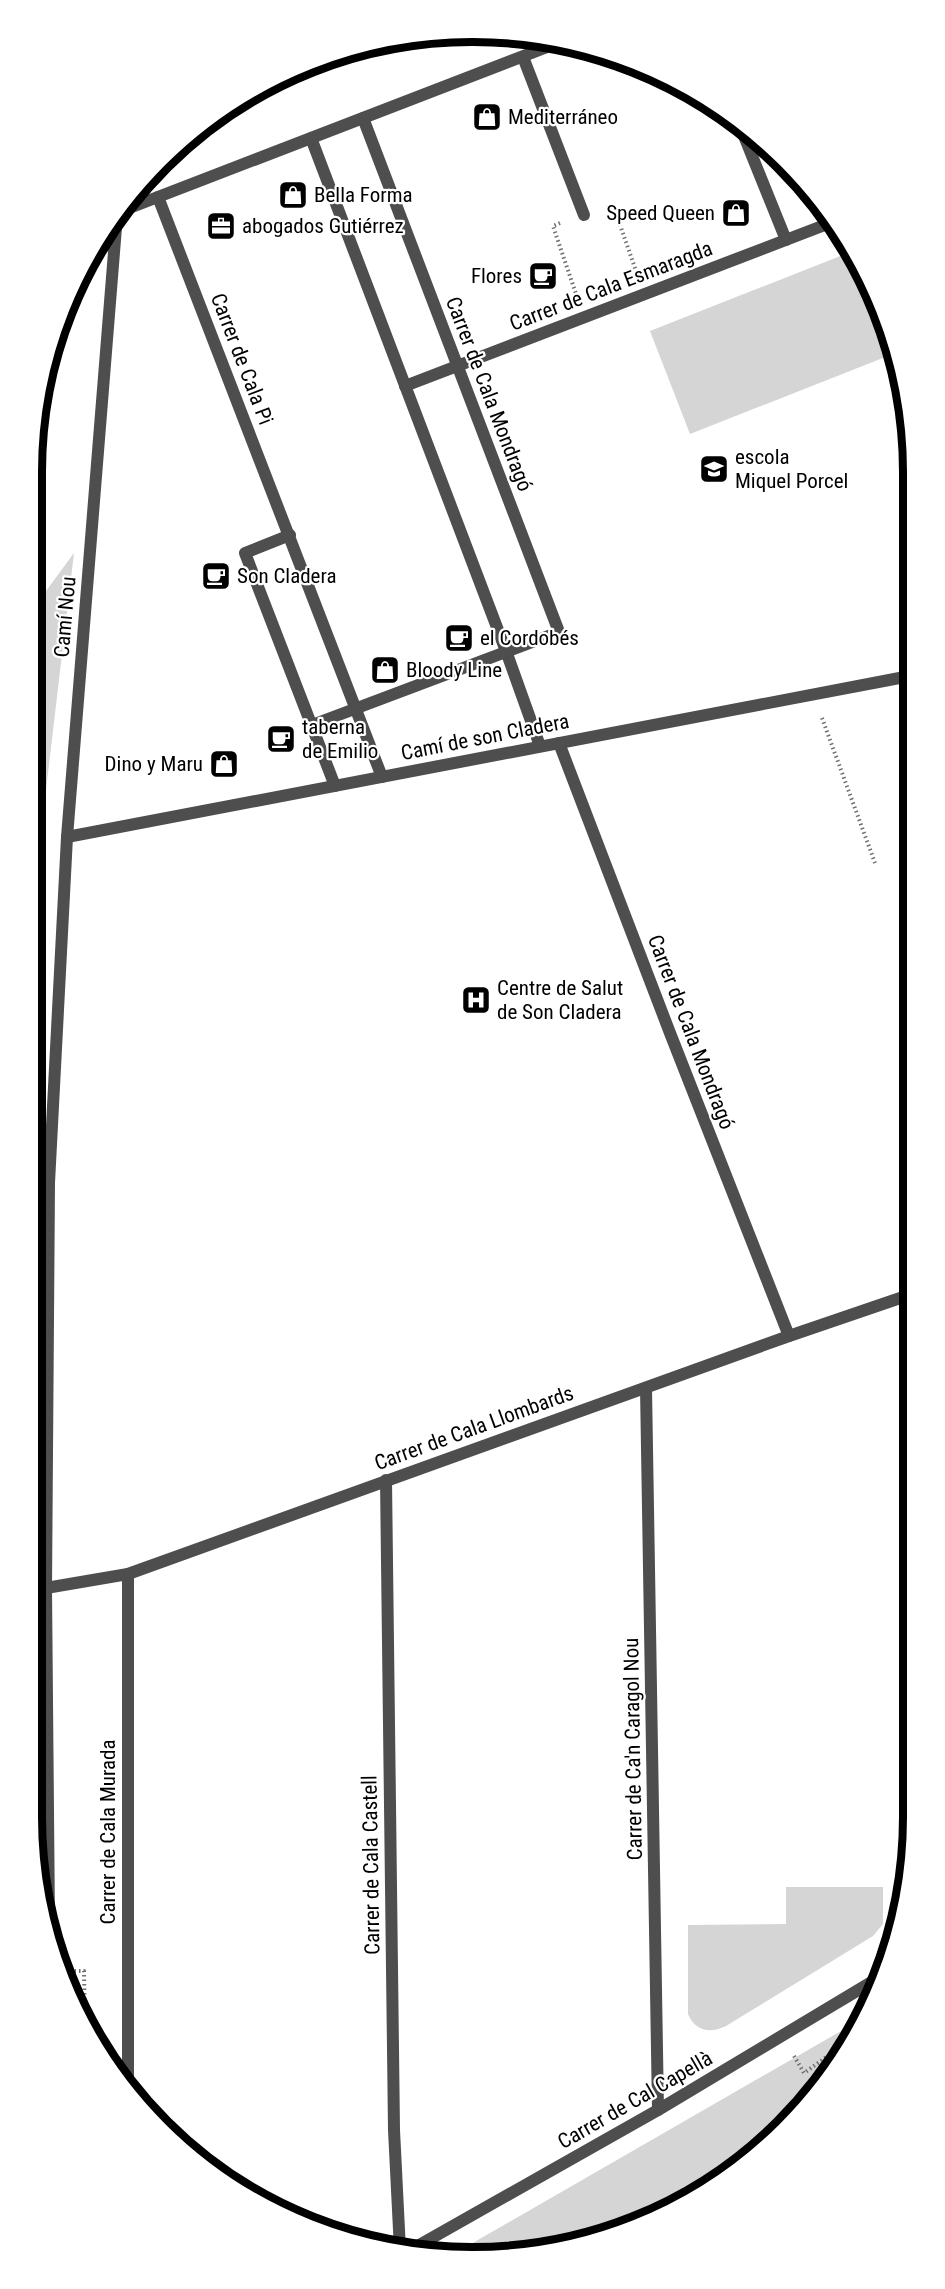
<svg xmlns="http://www.w3.org/2000/svg" width="945" height="2289" font-family="'Roboto Condensed',sans-serif">
<style>
.green{fill:#d5d5d5}
.lines{fill:none;stroke-linecap:round;stroke-linejoin:round}
.path{stroke:#707070;stroke-width:4;stroke-dasharray:1.5 3;stroke-linecap:butt}
.minor{stroke:#4e4e4e;stroke-width:12}
.tertiary{stroke:#4e4e4e;stroke-width:12}
.labels{text-anchor:middle;dominant-baseline:central;stroke-width:4.5;stroke-linejoin:round;paint-order:stroke}
.poi-label{font-size:21px;fill:#000;stroke:#fff;text-anchor:start}
.street-label{font-size:21px;fill:#000;stroke:#fff}
.rim{fill:none;stroke:#000;stroke-width:8}
</style>
<rect width="100%" height="100%" fill="#fff"/>
<!-- green -->
<g class="green">
<polygon points="848,253 865,279 893,354 690,434 650,331"/>
<polygon points="74,553 37,866 32,952 32,610"/>
<path d="M786,1887h97v37l-10,12 -147,90c-16,8 -31,5 -38,-12v-89l98,-1z"/>
<polygon points="855,2023 822,2085 717,2183 642,2224 559,2249 457,2252"/>
</g>
<g class="lines">
<!-- path -->
<g class="path">
<polyline points="607,207 613,205 636,271"/>
<polyline points="560,223 553,226 576,294"/>
<polyline points="822,718 875,863"/>
<polyline points="61,1971 84,1971 85,2024"/>
<polyline points="794,2056 804,2073 843,2045"/>
</g>
<!-- minor -->
<g class="minor">
<polyline points="523,57 584,215"/>
<polyline points="740,126 786,240"/>
<polyline points="311,138 506,651 540,746"/>
<polyline points="158,197 382,777"/>
<polyline points="119,212 560,42"/>
<polyline points="405,386 830,223"/>
<polyline points="290,535 245,553 335,786"/>
<polyline points="312,725 559,632 363,118"/>
<polyline points="559,743 670,1033 789,1336"/>
<polyline points="67,837 910,676"/>
<polyline points="646,1388 658,2110"/>
<polyline points="386,1480 394,2130 400,2250"/>
<polyline points="128,1574 128,2090"/>
<polyline points="46,1588 128,1574 789,1336 912,1294"/>
<polyline points="407,2252 658,2110 880,1977"/>
</g>
<!-- tertiary -->
<polyline class="tertiary" points="49,1922 46,1588 49,1183 67,837 117,215"/>
</g>
<!-- icons -->
<defs>
<g id="shop-square" transform="scale(1.5)"><rect x="-9" y="-9" width="18" height="18" rx="4" fill="#000" stroke="#fff"/><path d="M-5-2.5h2.3a2.7 3.5 0 0 1 5.4 0H5L5.5 6h-11ZM-1.5-2.5h3a1.5 2.3 0 0 0-3 0Z" fill="#fff"/></g>
<g id="office-square" transform="scale(1.5)"><rect x="-9" y="-9" width="18" height="18" rx="4" fill="#000" stroke="#fff"/><path d="M-6-3h4V-5.5h4V-3h4V5H-6ZM-1-4.5V-3h2v-1.5ZM-6 0V1H6V0Z" fill="#fff"/></g>
<g id="cafe-square" transform="scale(1.5)"><rect x="-9" y="-9" width="18" height="18" rx="4" fill="#000" stroke="#fff"/><path d="M-5.5-4.5H6V0H3Q3 3.5 0 3.5H-2.5Q-5.5 3.5-5.5 0ZM3-3.2v2h1.7v-2ZM-6 4.5H4V6H-6Z" fill="#fff"/></g>
<g id="school-square" transform="scale(1.5)"><rect x="-9" y="-9" width="18" height="18" rx="4" fill="#000" stroke="#fff"/><path d="M0-5L7-2L0 1L-7-2ZM-4 1L0 2.5L4 1V4Q0 6-4 4Z" fill="#fff"/></g>
<g id="hospital-square" transform="scale(1.5)"><rect x="-9" y="-9" width="18" height="18" rx="4" fill="#000" stroke="#fff"/><path d="M-5-5h3v3.5h4V-5h3V5h-3V1.5h-4V5h-3Z" fill="#fff"/></g>
</defs>
<g fill-rule="evenodd">
<use href="#shop-square" x="487" y="117"/>
<use href="#shop-square" x="293" y="195"/>
<use href="#shop-square" x="736" y="213"/>
<use href="#office-square" x="221" y="226"/>
<use href="#cafe-square" x="543" y="276"/>
<use href="#school-square" x="714" y="469"/>
<use href="#cafe-square" x="216" y="576"/>
<use href="#cafe-square" x="459" y="638"/>
<use href="#shop-square" x="385" y="670"/>
<use href="#cafe-square" x="281" y="739"/>
<use href="#shop-square" x="224" y="764"/>
<use href="#hospital-square" x="476" y="1000"/>
</g>
<g class="labels">
<!-- poi labels -->
<g class="poi-label">
<text x="508" y="117">Mediterráneo</text>
<text x="314" y="195">Bella Forma</text>
<text x="715" y="213" text-anchor="end">Speed Queen</text>
<text x="242" y="226">abogados Gutiérrez</text>
<text x="522" y="276" text-anchor="end">Flores</text>
<text x="735" y="457">escola<tspan x="735" dy="24">Miquel Porcel</tspan></text>
<text x="237" y="576">Son Cladera</text>
<text x="480" y="638">el Cordobés</text>
<text x="406" y="670">Bloody Line</text>
<text x="302" y="727">taberna<tspan x="302" dy="24">de Emilio</tspan></text>
<text x="203" y="764" text-anchor="end">Dino y Maru</text>
<text x="497" y="988">Centre de Salut<tspan x="497" dy="24">de Son Cladera</tspan></text>
</g>
<!-- street labels -->
<g class="street-label">
<text transform="translate(611 286) rotate(-21)">Carrer de Cala Esmaragda</text>
<text transform="translate(242 359) rotate(69)">Carrer de Cala Pi</text>
<text transform="translate(489 394) rotate(69)">Carrer de Cala Mondragó</text>
<text transform="translate(65 617) rotate(-85)">Camí Nou</text>
<text transform="translate(485 737) rotate(-11)">Camí de son Cladera</text>
<text transform="translate(691 1032) rotate(69)">Carrer de Cala Mondragó</text>
<text transform="translate(474 1428) rotate(-20)">Carrer de Cala Llombards</text>
<text transform="translate(633 1749) rotate(-91)">Carrer de Ca'n Caragol Nou</text>
<text transform="translate(108 1832) rotate(-90)">Carrer de Cala Murada</text>
<text transform="translate(371 1865) rotate(-91)">Carrer de Cala Castell</text>
<text transform="translate(635 2100) rotate(-30)">Carrer de Cal Capellà</text>
</g>
</g>
<!-- crop -->
<path d="M0 0H945V2289H0ZM472 42H473A430 430 0 0 1 903 472V1817A430 430 0 0 1 473 2247H472A430 430 0 0 1 42 1817V472A430 430 0 0 1 472 42Z" fill="#fff" fill-rule="evenodd"/>
<path class="rim" d="M472 42H473A430 430 0 0 1 903 472V1817A430 430 0 0 1 473 2247H472A430 430 0 0 1 42 1817V472A430 430 0 0 1 472 42Z"/>
</svg>
